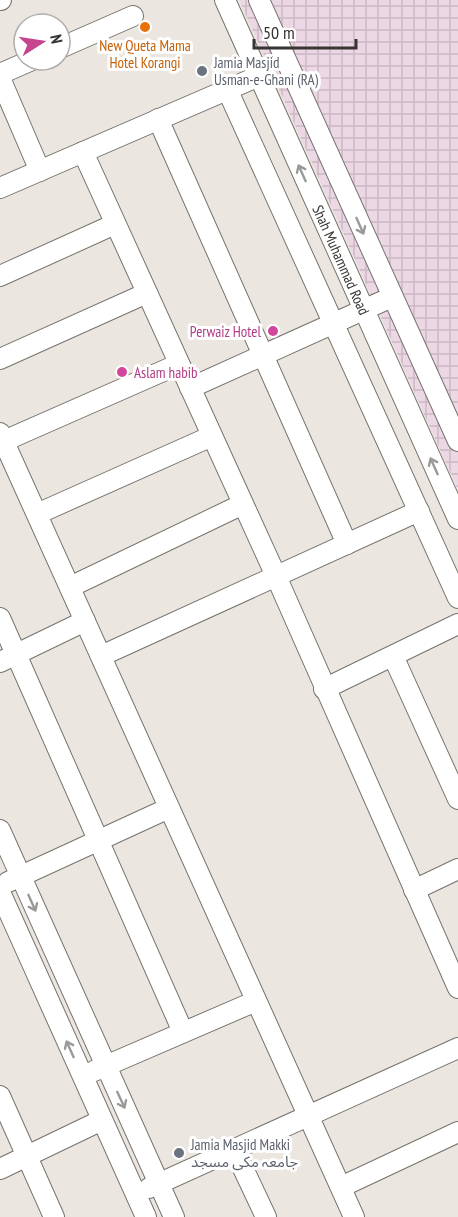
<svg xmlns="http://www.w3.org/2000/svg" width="458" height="1217" font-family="'PT Sans Narrow','Noto Sans Arabic',sans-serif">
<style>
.industrial{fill:url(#industrial-grid)}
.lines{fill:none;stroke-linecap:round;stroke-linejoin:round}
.minor-casing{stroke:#76736d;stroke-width:22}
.minor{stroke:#fff;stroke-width:20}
.oneway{stroke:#9a9a98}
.food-dot{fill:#e8710a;stroke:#fff;stroke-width:2}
.worship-dot{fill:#6b7280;stroke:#fff;stroke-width:2}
.hotel-dot{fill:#d1479c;stroke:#fff;stroke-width:2}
.labels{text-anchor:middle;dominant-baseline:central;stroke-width:6;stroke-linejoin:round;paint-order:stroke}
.food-label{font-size:15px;fill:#c56008;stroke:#fff}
.worship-label{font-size:15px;fill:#5b616d;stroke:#fff;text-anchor:start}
.street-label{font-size:15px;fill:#363532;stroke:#fff}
.hotel-label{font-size:15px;fill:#b23c85;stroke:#fff;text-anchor:end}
</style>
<defs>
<pattern id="industrial-grid" width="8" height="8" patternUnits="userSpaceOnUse" patternTransform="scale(1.5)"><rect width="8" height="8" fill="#ecd7e4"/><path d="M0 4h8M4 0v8" fill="none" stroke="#cbb9c4"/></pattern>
</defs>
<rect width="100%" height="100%" fill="#ebe7e0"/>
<!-- industrial -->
<polygon class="industrial" points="239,0 458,0 458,490 261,49"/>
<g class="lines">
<!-- minor casing -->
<g class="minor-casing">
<g id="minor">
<polyline points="0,0 1,0"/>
<polyline points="225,0 458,519"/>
<polyline points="259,0 458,441"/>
<polyline points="60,48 133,16"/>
<polyline points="0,74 32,60"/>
<polyline points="0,78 40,171"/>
<polyline points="227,89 458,598"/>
<polyline points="158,119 347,544"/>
<polyline points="83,152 276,576 458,988"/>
<polyline points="0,188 259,76"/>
<polyline points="0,276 115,224"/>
<polyline points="0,359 147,293"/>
<polyline points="190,388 392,297"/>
<polyline points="0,433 354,1217"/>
<polyline points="4,441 179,364"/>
<polyline points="37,514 212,436"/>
<polyline points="70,587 243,504"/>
<polyline points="0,618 183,1032"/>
<polyline points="101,656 419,511"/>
<polyline points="393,656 458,799"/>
<polyline points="0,662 85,621"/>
<polyline points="324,689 458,624"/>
<polyline points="0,830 174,1217"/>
<polyline points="8,882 169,808"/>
<polyline points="414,890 458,869"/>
<polyline points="0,892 146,1217"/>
<polyline points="94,1071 256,1001"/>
<polyline points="0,1096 54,1217"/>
<polyline points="234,1149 266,1217"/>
<polyline points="0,1169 102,1120"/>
<polyline points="341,1187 458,1132"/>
<polyline points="149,1188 458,1048"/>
</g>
</g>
<!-- minor -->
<use href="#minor" class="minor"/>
</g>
<!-- one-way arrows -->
<defs><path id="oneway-shaft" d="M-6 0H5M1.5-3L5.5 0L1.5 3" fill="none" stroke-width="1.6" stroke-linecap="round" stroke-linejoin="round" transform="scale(1.5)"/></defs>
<g class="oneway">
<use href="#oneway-shaft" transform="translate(302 173) rotate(-114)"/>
<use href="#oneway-shaft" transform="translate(360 226) rotate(66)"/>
<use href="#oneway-shaft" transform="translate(434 466) rotate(-114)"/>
<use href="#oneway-shaft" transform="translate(32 903) rotate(66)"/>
<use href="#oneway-shaft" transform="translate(70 1049) rotate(-114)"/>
<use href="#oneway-shaft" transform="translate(121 1100) rotate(65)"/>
</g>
<!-- markers -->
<circle class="food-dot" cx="145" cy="27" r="6"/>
<g class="worship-dot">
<circle cx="202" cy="71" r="6"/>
<circle cx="179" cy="1153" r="6"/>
</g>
<g class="hotel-dot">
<circle cx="273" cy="331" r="6"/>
<circle cx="122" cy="372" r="6"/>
</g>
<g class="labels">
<!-- food labels -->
<g class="food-label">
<text x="145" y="45">New Queta Mama<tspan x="145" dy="17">Hotel Korangi</tspan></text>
</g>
<!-- worship labels -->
<g class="worship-label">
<text x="214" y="62">Jamia Masjid<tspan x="214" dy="17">Usman-e-Ghani (RA)</tspan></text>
<text x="191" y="1144">Jamia Masjid Makki<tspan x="191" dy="17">جامعہ مکی مسجد</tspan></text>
</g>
<!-- street labels -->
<g class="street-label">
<text transform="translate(341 260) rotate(66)">Shah Muhammad Road</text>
</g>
<!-- hotel labels -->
<g class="hotel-label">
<text x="261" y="331">Perwaiz Hotel</text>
<text x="134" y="372" text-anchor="start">Aslam habib</text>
</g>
</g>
<!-- north arrow -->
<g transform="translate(42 42) rotate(78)"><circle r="28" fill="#ffffff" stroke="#afaead" stroke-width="1.5"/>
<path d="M0-4.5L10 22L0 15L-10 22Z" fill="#c5458f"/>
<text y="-9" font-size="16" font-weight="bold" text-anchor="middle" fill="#363532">N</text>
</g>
<!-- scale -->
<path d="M254 39v9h102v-9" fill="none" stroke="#363532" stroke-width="3"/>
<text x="263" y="39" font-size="18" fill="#363532" stroke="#ffffff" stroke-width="4.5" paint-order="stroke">50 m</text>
</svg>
